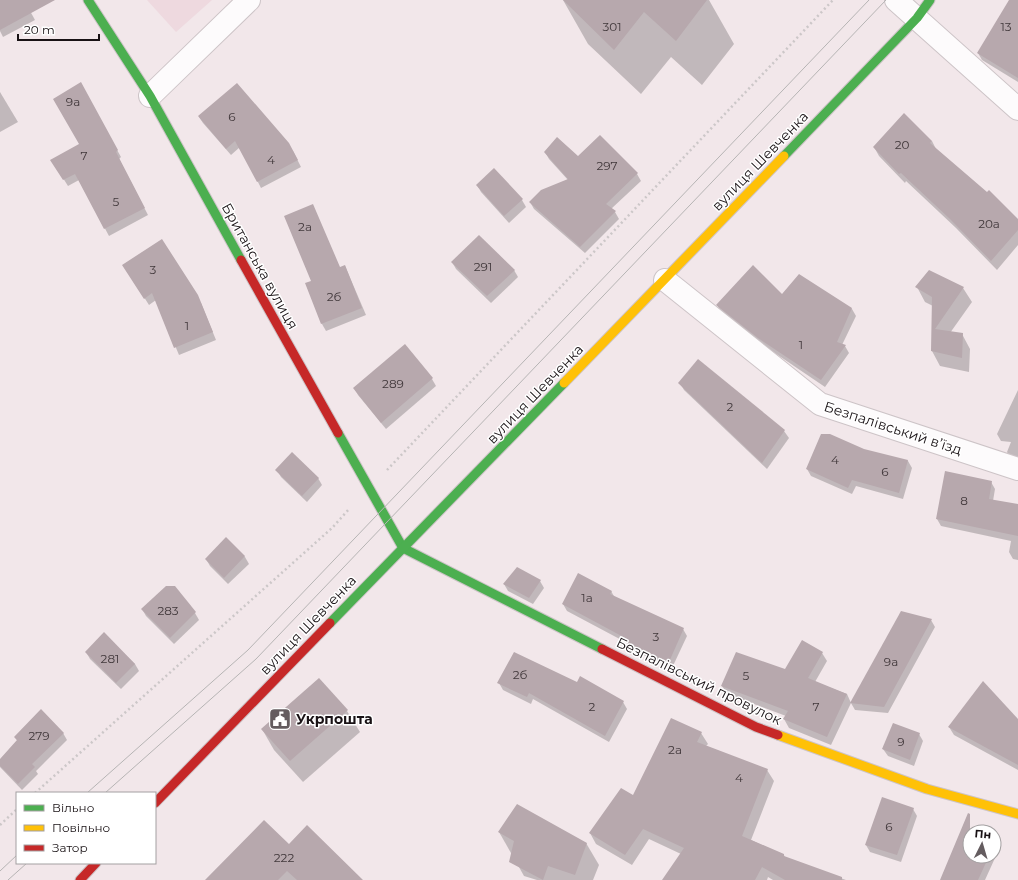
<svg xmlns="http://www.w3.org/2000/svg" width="1018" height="880" font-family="Montserrat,sans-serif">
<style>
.built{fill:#eed9df}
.shadow{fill:#0003}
.building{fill:#b7a8ad}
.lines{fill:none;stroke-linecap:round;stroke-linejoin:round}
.street-casing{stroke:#cdc4c7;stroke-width:24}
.fast-casing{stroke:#cdc4c7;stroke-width:11}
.slow-casing{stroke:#cdc4c7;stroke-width:11}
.jam-casing{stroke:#cdc4c7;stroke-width:11}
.path{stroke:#ccc7c8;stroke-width:2.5;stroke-dasharray:2 3;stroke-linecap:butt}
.street{stroke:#fdfbfc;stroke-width:22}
.fast{stroke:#4caf50;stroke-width:9}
.slow{stroke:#ffc107;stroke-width:9}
.jam{stroke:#c62828;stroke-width:9}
.tram{stroke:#b6b4b4;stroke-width:1}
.labels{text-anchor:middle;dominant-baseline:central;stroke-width:3;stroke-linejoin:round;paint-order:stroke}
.number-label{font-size:12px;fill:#40373a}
.street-label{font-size:14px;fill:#181114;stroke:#fff}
.poi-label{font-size:14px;font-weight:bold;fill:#181114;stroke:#fff;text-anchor:start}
</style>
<rect width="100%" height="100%" fill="#f2e7ea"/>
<!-- built -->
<polygon class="built" points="147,0 212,0 176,32"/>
<!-- shadow -->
<g class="shadow">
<polygon points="0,0 24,0 35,20 3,37 0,31"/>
<polygon points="563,0 709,0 734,44 702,85 671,57 641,94 588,44"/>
<polygon points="1010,0 1018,0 1018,82 982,60 978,53"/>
<polygon points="80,84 121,157 119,159 148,215 109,236 79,180 68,186 56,167 81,145"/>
<polygon points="0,92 18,122 0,132"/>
<polygon points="199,117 293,151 301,167 261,188 240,147 231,155 203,123"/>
<polygon points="932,141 937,151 1018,220 1018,245 997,270 956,228 906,181 905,183 879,156 874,147"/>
<polygon points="545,152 578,157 637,174 641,181 611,209 615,212 619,219 585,253 534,209 530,202 568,180 549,159"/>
<polygon points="477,185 522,200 526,207 509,223 481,192"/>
<polygon points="452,262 514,270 518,277 491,303 456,269"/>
<polygon points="345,266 366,315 326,331 322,324 307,284"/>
<polygon points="128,272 201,303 216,340 179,355 156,300 149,305"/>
<polygon points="799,276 852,309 856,316 842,345 845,346 849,353 825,387 763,345 721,312 717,305 782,295"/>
<polygon points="917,287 963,288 972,302 950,333 962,334 970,349 969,372 940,366 932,351 933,306 925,302"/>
<polygon points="405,345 432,379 436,386 386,429 358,395 354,388"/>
<polygon points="698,360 784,431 789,438 767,469 684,390 680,383"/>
<polygon points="1018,390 1018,460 1011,459 1007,452 1011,442 1001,441 997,434"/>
<polygon points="864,450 908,461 912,468 903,499 856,486 852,494 811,476 807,469"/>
<polygon points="277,470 318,478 322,485 307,502 281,477"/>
<polygon points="991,482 995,489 993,501 1018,505 1018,560 1013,559 1009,552 1011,541 941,526 937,519"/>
<polygon points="226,539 245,557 249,564 228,584 210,566 206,559"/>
<polygon points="540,581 544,588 533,604 508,591 504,584"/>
<polygon points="611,591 615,598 683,629 687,636 672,668 633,650 629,644 567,611 563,604"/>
<polygon points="142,609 195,613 199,620 174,644 146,616"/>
<polygon points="931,620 935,627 888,713 855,710 851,703 831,745 789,728 784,719 786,716 727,694 722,686 785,671 822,653 827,661 815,682 847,694 851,703"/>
<polygon points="104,634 135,664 139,671 121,689 90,659 86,652"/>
<polygon points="319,679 347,711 360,732 303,782 274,750 262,729"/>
<polygon points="499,683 577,684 623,702 627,709 609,742 533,699 531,704 503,690"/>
<polygon points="1018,719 1018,770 954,735 949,727 1017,720"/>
<polygon points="63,733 67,740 36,771 38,774 22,790 0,767 0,760 18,742 15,737"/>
<polygon points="701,733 708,744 706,746 767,770 774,781 751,840 784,855 785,858 846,880 773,880 768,877 767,880 663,880 681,854 649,839 632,865 596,844 590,833 634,796"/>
<polygon points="919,734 923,741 914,766 888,756 883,749"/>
<polygon points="913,809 917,816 901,862 870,852 866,845"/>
<polygon points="499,832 586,843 599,865 593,880 537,880 524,876"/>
<polygon points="289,845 362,880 206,880"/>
<polygon points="970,847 970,856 994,856 995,858 985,880 943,880"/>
</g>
<!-- building -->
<g class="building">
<polygon points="0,0 55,0 0,30"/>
<polygon points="563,0 707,0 676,41 644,12 614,50"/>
<polygon points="1009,0 1018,0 1018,78 977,53"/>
<polygon points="81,82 118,150 116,152 145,208 104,229 75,174 63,180 50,160 79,144 53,99"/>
<polygon points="237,83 289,143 298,160 257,182 235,141 226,149 198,116"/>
<polygon points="904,113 932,141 930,143 987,192 989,190 1018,219 1018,230 991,261 950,219 901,173 899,174 873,147"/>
<polygon points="600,135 638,173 606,204 616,211 580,247 529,202 541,190 568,179 544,152 557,137 578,156"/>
<polygon points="494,168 523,199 504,216 476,185"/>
<polygon points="313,204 340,267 345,265 362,308 321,324 305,283 311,281 284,216"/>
<polygon points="479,235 515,270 487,296 451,262"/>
<polygon points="162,239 198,295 213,332 174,348 152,293 144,299 122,265"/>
<polygon points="753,265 782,294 799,274 852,308 837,342 846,345 821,380 758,338 716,305"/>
<polygon points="929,270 964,287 935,329 963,333 962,358 931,351 932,297 915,287"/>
<polygon points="405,344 433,378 381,423 353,388"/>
<polygon points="698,359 785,430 762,463 678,383"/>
<polygon points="821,434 830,434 864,449 908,460 899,493 852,480 848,488 806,469"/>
<polygon points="292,452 319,478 302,496 275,470"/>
<polygon points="945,471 992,481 989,499 1018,504 1018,536 936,519"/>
<polygon points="226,537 245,556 224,578 205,559"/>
<polygon points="517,567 541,580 529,598 503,584"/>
<polygon points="578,573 612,591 610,594 684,628 669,662 627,643 629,640 562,604"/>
<polygon points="166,586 175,586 196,612 170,638 141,609"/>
<polygon points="901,611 932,619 884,707 850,703"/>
<polygon points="104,632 135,664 116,683 85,652"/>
<polygon points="802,640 823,652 808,678 847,694 827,737 783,719 788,711 721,686 736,652 785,669"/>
<polygon points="514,652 577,682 580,676 624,701 605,736 529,693 527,697 497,683"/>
<polygon points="319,678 348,710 290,761 261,729"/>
<polygon points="983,681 1018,719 1018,765 948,727"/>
<polygon points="41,709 64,733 32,764 35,767 18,784 0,766 0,759 17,740 14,737"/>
<polygon points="671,718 702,732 697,742 768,769 742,836 784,854 784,856 842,877 842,880 785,880 762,867 755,880 662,880 684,848 643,829 625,855 589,833 621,788 633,795"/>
<polygon points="893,723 920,733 910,760 882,749"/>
<polygon points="882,797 914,808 897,855 865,845"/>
<polygon points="517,804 587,843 575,875 548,866 543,880 509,862 514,841 498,832"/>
<polygon points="968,813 970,814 970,856 989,856 978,880 940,880"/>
<polygon points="264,820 289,844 307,825 363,880 297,880 287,871 278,880 205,880"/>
</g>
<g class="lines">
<!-- street casing -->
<g class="street-casing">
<g id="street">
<polyline points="896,0 1018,109"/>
<polyline points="150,96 249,0"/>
<polyline points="665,280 820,404 1018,469"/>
</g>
</g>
<!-- fast casing -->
<g class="fast-casing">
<g id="fast">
<polyline points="88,0 150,96 241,260"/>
<polyline points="784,156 917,18 930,0"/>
<polyline points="338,433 403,548 602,649"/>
<polyline points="330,623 564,383"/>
</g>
</g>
<!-- slow casing -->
<g class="slow-casing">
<g id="slow">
<polyline points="564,383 784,156"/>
<polyline points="778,735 927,789 1018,814"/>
</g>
</g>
<!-- jam casing -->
<g class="jam-casing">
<g id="jam">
<polyline points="241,260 338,433"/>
<polyline points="602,649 756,727 778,735"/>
<polyline points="155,803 330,623"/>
<polyline points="80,880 96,863"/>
</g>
</g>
<!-- path -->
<g class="path">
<polyline points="387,470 833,0"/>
<polyline points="35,793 332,528 350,508"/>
<polyline points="0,825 17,809"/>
</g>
<!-- street -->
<use href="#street" class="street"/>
<!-- fast -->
<use href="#fast" class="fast"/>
<!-- slow -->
<use href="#slow" class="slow"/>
<!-- jam -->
<use href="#jam" class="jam"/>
<!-- tram -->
<g class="tram">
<polyline points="87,793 248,650 869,0"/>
<polyline points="105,793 256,659 886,0"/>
<polyline points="0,871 17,855"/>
<polyline points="8,880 27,863"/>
</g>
</g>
<!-- icons -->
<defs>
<g id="civic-square" transform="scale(1.15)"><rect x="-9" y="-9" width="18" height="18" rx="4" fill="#645c5f" stroke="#fff"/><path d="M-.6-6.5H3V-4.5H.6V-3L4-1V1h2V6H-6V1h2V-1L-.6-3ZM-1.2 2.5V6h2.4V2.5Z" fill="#fff"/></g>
</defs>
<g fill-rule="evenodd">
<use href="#civic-square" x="280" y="719"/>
</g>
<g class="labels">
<!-- number labels -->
<g class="number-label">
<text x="612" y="26">301</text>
<text x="1006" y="26">13</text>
<text x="73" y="101">9а</text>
<text x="232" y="116">6</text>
<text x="902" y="144">20</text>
<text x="84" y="155">7</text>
<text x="271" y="159">4</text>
<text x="607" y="165">297</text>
<text x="116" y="201">5</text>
<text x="989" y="223">20а</text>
<text x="305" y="226">2а</text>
<text x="483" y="266">291</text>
<text x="153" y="269">3</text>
<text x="334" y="296">2б</text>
<text x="187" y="325">1</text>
<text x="801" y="344">1</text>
<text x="393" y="383">289</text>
<text x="730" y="406">2</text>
<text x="835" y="459">4</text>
<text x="885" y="471">6</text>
<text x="964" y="500">8</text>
<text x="587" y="597">1а</text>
<text x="168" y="610">283</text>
<text x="656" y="636">3</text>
<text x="110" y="658">281</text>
<text x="891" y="661">9а</text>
<text x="520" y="674">2б</text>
<text x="746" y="675">5</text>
<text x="592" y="706">2</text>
<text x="816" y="706">7</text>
<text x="39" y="735">279</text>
<text x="901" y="741">9</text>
<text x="675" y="749">2а</text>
<text x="739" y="777">4</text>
<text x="889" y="826">6</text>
<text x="284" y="857">222</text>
</g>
<!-- street labels -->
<g class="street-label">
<text transform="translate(760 161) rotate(-46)">вулиця Шевченка</text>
<text transform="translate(260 266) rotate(61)">Британська вулиця</text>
<text transform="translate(535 394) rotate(-46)">вулиця Шевченка</text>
<text transform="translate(893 428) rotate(18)">Безпалівський в’їзд</text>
<text transform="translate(308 625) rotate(-46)">вулиця Шевченка</text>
<text transform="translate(699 681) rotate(26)">Безпалівський провулок</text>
</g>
<!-- poi labels -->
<g class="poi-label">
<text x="296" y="719">Укрпошта</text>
</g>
</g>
<!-- legend -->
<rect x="16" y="792" width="140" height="72" fill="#ffffff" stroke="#a3a0a1"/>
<rect x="24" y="805" width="20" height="6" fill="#4caf50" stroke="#a3a0a1"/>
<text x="52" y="812" font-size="12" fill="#181114">Вільно</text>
<rect x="24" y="825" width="20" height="6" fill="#ffc107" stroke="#a3a0a1"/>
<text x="52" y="832" font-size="12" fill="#181114">Повільно</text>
<rect x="24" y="845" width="20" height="6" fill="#c62828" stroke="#a3a0a1"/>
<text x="52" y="852" font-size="12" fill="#181114">Затор</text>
<!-- north arrow -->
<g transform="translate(982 844) rotate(5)"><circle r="19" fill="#ffffff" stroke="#a3a0a1"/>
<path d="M0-3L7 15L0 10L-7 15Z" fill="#645c5f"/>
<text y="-6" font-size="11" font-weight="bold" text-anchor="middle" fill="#181114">Пн</text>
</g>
<!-- scale -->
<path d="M18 34v6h81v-6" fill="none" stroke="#181114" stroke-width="2"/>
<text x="24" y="34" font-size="12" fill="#181114" stroke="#ffffff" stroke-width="3" paint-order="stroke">20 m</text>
</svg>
